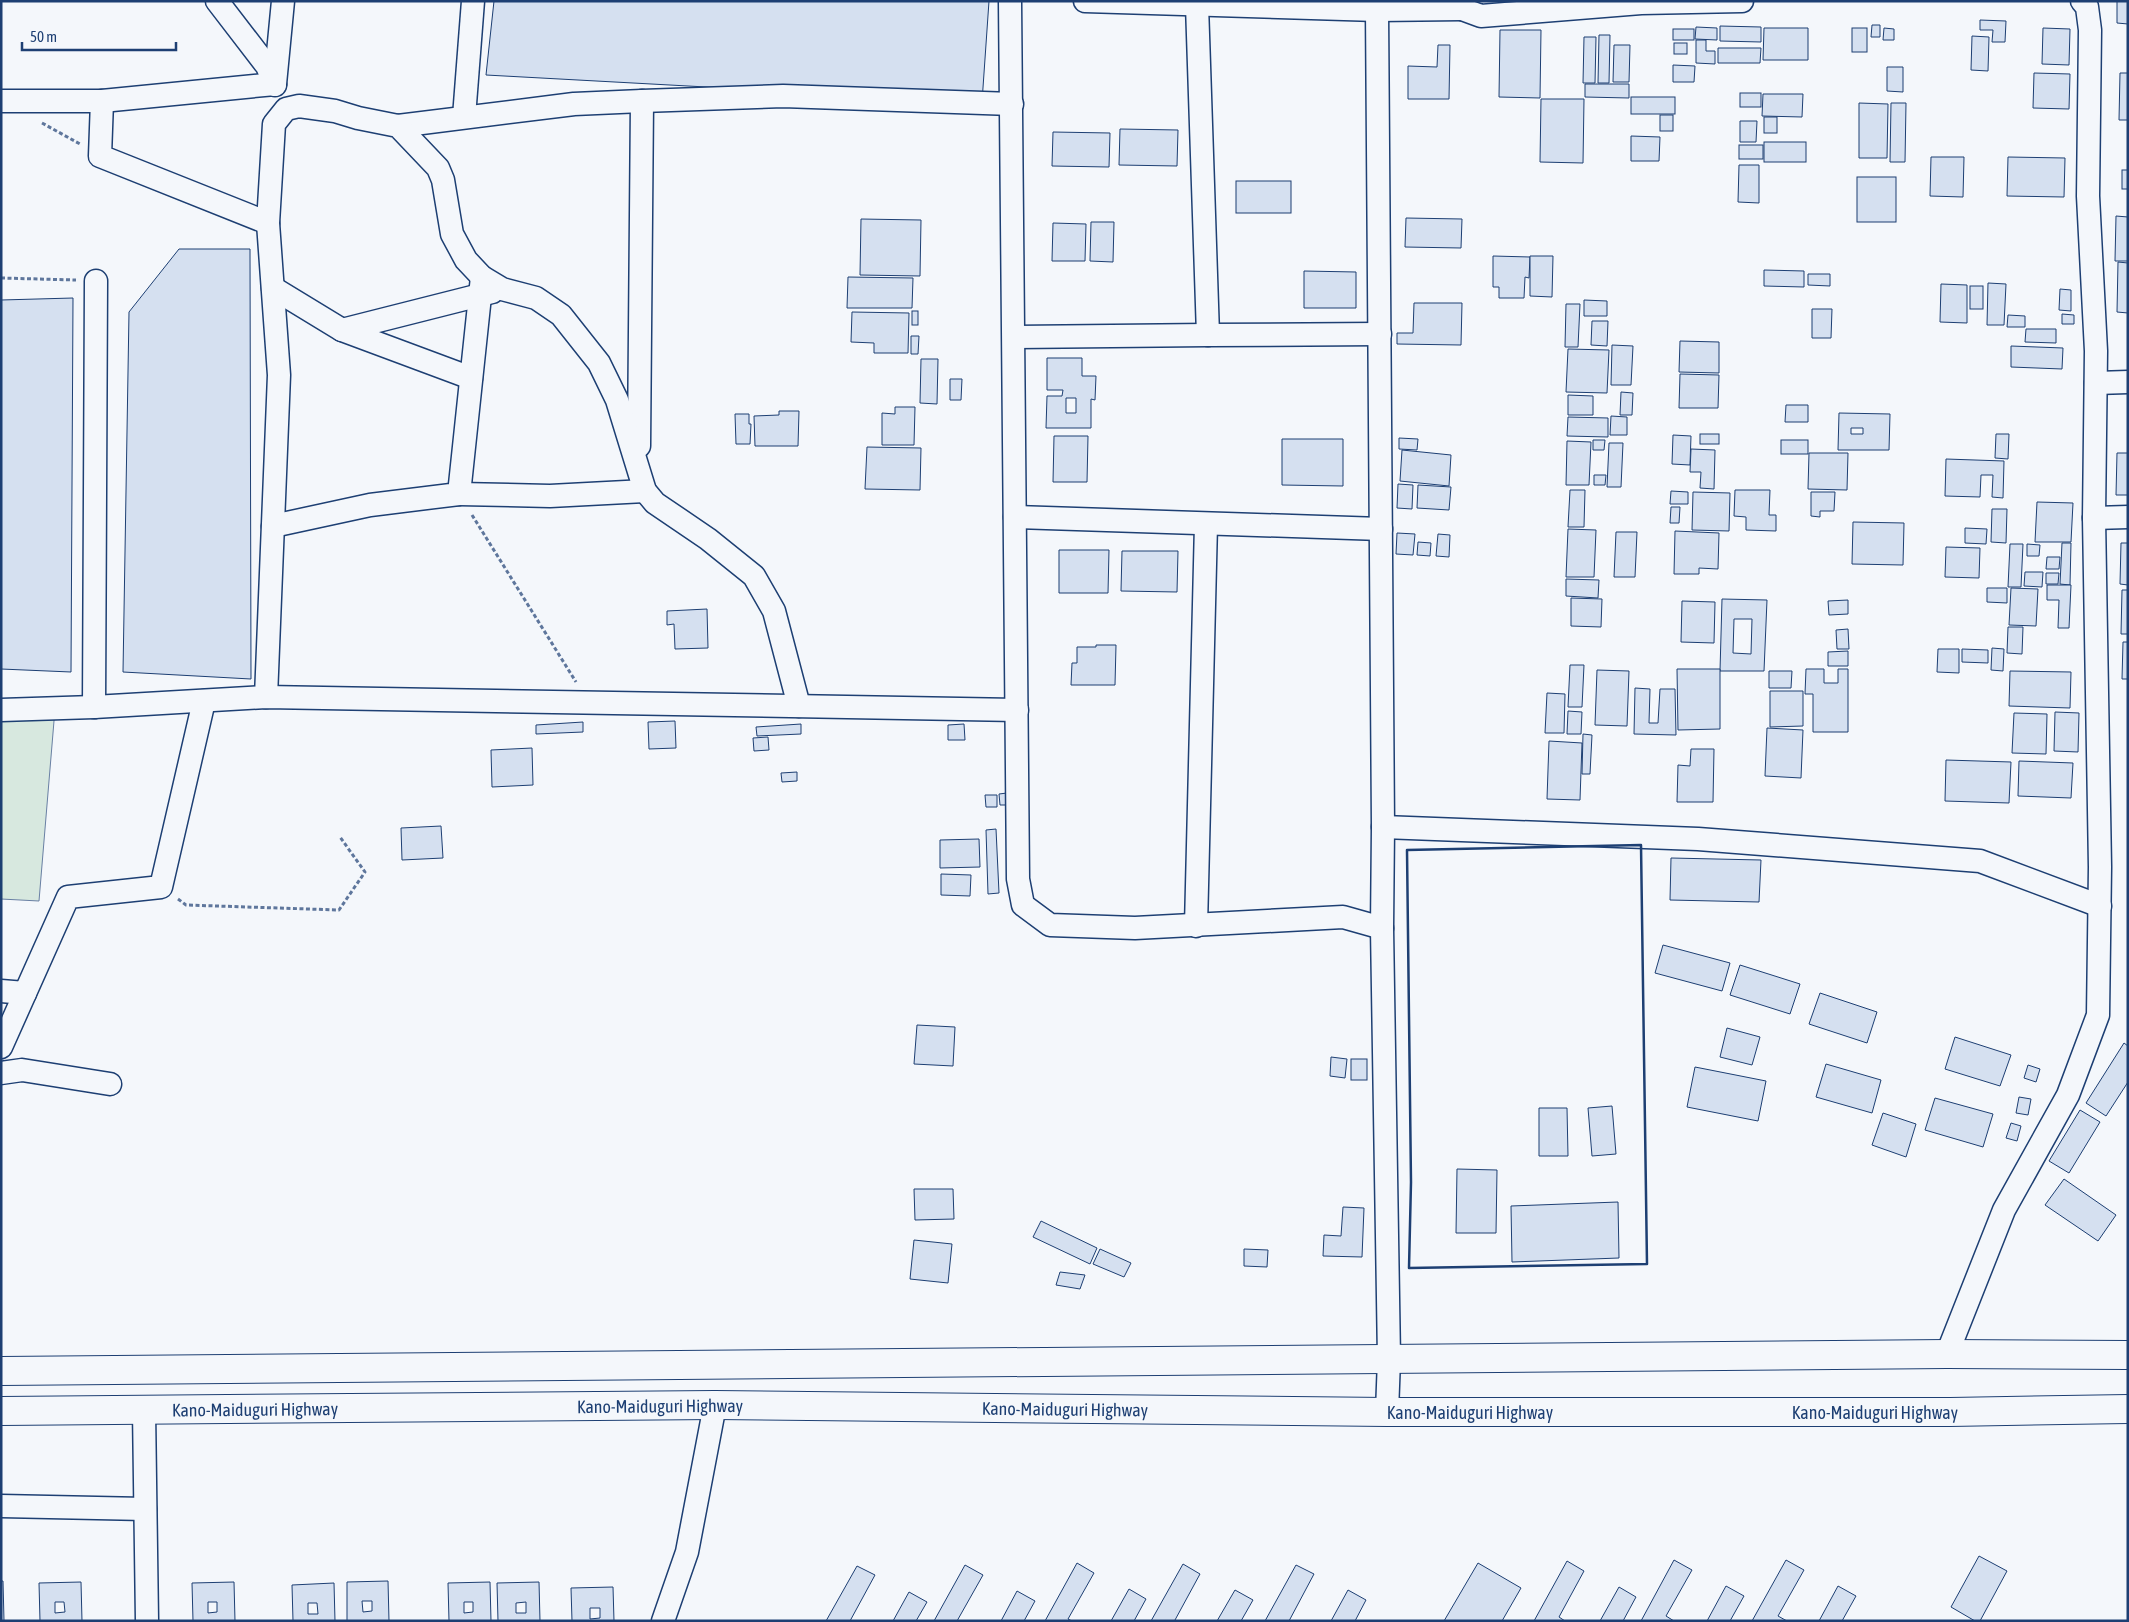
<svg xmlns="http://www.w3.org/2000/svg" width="2129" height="1622" font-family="'Asap Condensed',sans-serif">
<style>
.green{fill:#d7e8df;stroke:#687fa3}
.building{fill:#d5e0f0;stroke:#1d3f73;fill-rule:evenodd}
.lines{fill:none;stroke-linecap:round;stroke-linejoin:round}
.minor-casing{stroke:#1d3f73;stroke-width:25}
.highway-casing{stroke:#1d3f73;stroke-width:30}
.path{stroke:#5e769c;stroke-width:3;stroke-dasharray:4 2.5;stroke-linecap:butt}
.minor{stroke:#f4f7fb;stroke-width:22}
.highway{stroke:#f4f7fb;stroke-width:28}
.wall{stroke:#1d3f73;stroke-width:2.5}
.labels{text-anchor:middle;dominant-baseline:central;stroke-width:4;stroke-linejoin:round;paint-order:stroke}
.street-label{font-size:18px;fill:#1d3f73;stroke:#f4f7fb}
</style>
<rect width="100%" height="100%" fill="#f4f7fb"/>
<!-- green -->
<polygon class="green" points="55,709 39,901 1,899 1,713"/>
<!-- building -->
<g class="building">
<polygon points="494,1 989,1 982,102 486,75"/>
<polygon points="2117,1 2128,1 2128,24 2117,23"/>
<polygon points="1980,20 2006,21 2005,42 1992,42 1993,30 1980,30"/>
<polygon points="1872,25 1880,25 1880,37 1871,37"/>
<polygon points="1720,26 1761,27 1761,42 1720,41"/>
<polygon points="1696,27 1717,28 1717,40 1695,39"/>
<polygon points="1764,28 1808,28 1808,60 1763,60"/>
<rect x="1852" y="28" width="15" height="24"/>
<polygon points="1884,28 1894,29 1894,40 1883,40"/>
<polygon points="2043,28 2070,29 2069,65 2042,64"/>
<rect x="1673" y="29" width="21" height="11"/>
<polygon points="1500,30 1541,30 1540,98 1499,97"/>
<polygon points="1599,35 1610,35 1609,83 1598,83"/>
<polygon points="1972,36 1989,37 1988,71 1971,70"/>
<polygon points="1584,37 1596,37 1595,83 1583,83"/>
<polygon points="1696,40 1706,40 1706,51 1715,51 1715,64 1696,63"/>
<rect x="1674" y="43" width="13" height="11"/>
<polygon points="1438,45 1450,45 1449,99 1408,99 1408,66 1437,67"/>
<polygon points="1614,45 1630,45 1629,82 1613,82"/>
<polygon points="1718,48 1761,48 1760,63 1718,63"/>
<polygon points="1673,65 1695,66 1694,82 1673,82"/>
<polygon points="1887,67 1903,67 1903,92 1887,91"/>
<polygon points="2034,73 2070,74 2069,109 2033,108"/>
<polygon points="2120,73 2128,73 2128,120 2119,120"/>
<polygon points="1585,84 1629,84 1629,98 1585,97"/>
<rect x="1740" y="93" width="21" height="14"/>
<polygon points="1763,94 1803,94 1802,117 1762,116"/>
<rect x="1631" y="97" width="44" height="17"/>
<polygon points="1541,99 1584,99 1583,163 1540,162"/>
<polygon points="1859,103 1888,104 1887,158 1859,158"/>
<polygon points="1891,103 1906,103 1905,162 1890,162"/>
<rect x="1660" y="115" width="13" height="16"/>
<rect x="1764" y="117" width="13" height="16"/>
<polygon points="1740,121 1757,121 1756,142 1740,142"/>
<polygon points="1120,129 1178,130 1177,166 1119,165"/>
<polygon points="1053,132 1110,133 1109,167 1052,166"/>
<polygon points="1631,136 1660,137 1659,161 1631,161"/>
<rect x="1764" y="142" width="42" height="20"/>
<rect x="1739" y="145" width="24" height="14"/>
<polygon points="1931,157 1964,157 1963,197 1930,196"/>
<polygon points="2008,157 2065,158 2064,197 2007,196"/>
<polygon points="1739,165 1759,165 1759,203 1738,202"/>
<rect x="2122" y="170" width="6" height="19"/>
<rect x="1857" y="177" width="39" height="45"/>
<rect x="1236" y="181" width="55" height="32"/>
<polygon points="2116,216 2128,217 2128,261 2115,261"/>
<polygon points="1406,218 1462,219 1461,248 1405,247"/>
<polygon points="861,219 921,220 920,276 860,275"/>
<polygon points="1091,222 1114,222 1113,262 1090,261"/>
<polygon points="1053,223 1086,224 1085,261 1052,261"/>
<polygon points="179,249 250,249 251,679 123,672 129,312"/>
<polygon points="1493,256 1530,257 1529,278 1525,277 1524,298 1499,298 1499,287 1493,287"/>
<polygon points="1530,256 1553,256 1552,297 1530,296"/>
<polygon points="2118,262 2128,263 2128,313 2117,312"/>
<polygon points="1764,270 1804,271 1804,287 1764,286"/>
<polygon points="1304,271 1356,272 1356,308 1304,308"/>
<polygon points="1808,274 1830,274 1830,286 1808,285"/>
<polygon points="848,277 913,278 912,308 847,308"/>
<polygon points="1988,283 2006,284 2004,325 1987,325"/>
<polygon points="1941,284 1967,285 1967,323 1940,322"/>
<rect x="1970" y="286" width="13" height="23"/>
<polygon points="2060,289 2071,290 2071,311 2059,310"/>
<polygon points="73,298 71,672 1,669 1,300"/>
<polygon points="1584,300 1607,301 1607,316 1584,316"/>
<polygon points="1414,303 1462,303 1461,345 1397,344 1397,333 1413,333"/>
<polygon points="1566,304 1580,304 1578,347 1565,347"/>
<polygon points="1812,309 1832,309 1831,338 1812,338"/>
<rect x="912" y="311" width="6" height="14"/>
<polygon points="852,312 909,313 908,353 874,353 874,343 851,342"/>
<polygon points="2062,314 2074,315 2074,324 2062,324"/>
<polygon points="2008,315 2025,316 2025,327 2007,327"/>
<polygon points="1592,321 1608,321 1607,346 1591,345"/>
<polygon points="2026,329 2056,329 2056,343 2025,342"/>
<polygon points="911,336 919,336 918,354 911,354"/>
<polygon points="1680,341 1719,342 1719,373 1679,372"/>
<polygon points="1612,345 1633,346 1631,385 1611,385"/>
<polygon points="2011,346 2063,348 2062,369 2011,367"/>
<polygon points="1568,349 1609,350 1607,393 1566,392"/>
<path d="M1047,358h35v18h14l-1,24 -4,-1v29h-45l1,-32h15l1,-6h-16zM1066,398h10v15h-10z"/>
<polygon points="921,359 938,359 937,404 920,403"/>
<polygon points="1680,374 1719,375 1718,408 1679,408"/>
<polygon points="950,379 962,379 961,400 950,400"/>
<polygon points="1621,392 1633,393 1632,415 1620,415"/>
<polygon points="1568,395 1593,396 1593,415 1568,415"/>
<polygon points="1786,405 1808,405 1808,422 1785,422"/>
<polygon points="895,407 915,407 914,445 882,445 882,413 895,414"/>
<polygon points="779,411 799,411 798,446 755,446 754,416 779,415"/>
<path d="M1839,413l51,1 -1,36h-51zM1851,428h12v6h-12z"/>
<polygon points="735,414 749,414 749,424 751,424 750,444 736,444"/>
<polygon points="1611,416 1627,417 1627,435 1610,435"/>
<polygon points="1568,417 1608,418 1608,437 1567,436"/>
<rect x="1700" y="434" width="19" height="10"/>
<polygon points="1996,434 2009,434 2008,459 1995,458"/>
<polygon points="1673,435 1691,436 1690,465 1672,464"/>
<polygon points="1054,436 1088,436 1087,482 1053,482"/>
<polygon points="1399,438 1418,439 1417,450 1399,449"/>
<polygon points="1282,439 1343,439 1343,486 1282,485"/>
<polygon points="1593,440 1605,440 1604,450 1593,450"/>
<rect x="1781" y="440" width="27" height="14"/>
<polygon points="1567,441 1591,442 1589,485 1566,485"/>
<polygon points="1609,443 1623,443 1621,487 1607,487"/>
<polygon points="867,447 921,448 920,490 865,489"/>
<polygon points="1691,449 1715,450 1714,489 1700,488 1701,472 1690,472"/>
<polygon points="1402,450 1451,455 1449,486 1400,481"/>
<polygon points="1809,453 1848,453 1847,490 1808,489"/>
<polygon points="2117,453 2128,453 2128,495 2116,495"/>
<polygon points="1946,459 2004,461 2003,498 1992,497 1993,475 1981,475 1980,497 1945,496"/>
<polygon points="1594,475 1606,475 1605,485 1594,485"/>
<polygon points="1398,484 1413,485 1412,509 1397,508"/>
<polygon points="1418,485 1451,487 1449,510 1417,508"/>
<polygon points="1570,490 1585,490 1584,527 1568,527"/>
<polygon points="1735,490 1770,490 1769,515 1776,515 1776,531 1746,530 1746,517 1734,516"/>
<polygon points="1671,491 1688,492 1688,504 1670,504"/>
<polygon points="1693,492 1730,493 1729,531 1692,530"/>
<polygon points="1811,492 1835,492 1834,511 1820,511 1820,517 1811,516"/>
<polygon points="2037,502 2073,503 2071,542 2035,542"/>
<polygon points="1671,507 1680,507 1679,523 1670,523"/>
<polygon points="1992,509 2007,509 2006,543 1991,542"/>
<polygon points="1853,522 1904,523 1903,565 1852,564"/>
<polygon points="1965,528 1987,529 1986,544 1965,543"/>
<polygon points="1568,529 1596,530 1594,577 1566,577"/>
<polygon points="1675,531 1719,533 1718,569 1699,568 1699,574 1674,574"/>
<polygon points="1616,532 1637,532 1635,577 1614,577"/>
<polygon points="1397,533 1415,534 1413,555 1396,554"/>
<polygon points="1438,534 1450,535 1449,557 1436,556"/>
<polygon points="1418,542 1431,543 1430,556 1417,555"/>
<polygon points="2062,543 2071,543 2070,585 2060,584"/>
<polygon points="2121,543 2128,543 2128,585 2120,584"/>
<polygon points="2010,544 2023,544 2021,587 2008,587"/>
<polygon points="2027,544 2040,545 2039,556 2027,556"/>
<polygon points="1946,547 1980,548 1979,578 1945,577"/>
<polygon points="1059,550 1109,550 1108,593 1059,593"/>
<polygon points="1122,551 1178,551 1177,592 1121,591"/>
<polygon points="2047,557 2060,557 2059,569 2046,569"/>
<polygon points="2025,572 2043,572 2042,587 2024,586"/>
<polygon points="2046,573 2059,573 2058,584 2046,584"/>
<polygon points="1566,579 1599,580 1598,598 1566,596"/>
<polygon points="2047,585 2071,585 2069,628 2058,628 2059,600 2047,600"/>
<polygon points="1987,588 2007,588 2007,603 1987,602"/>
<polygon points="2011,588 2038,589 2036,626 2009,625"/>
<polygon points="2122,590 2128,590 2128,634 2121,634"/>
<polygon points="1571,598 1602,599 1601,627 1571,626"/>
<path d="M1722,599l45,1 -3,71h-44zM1734,619h18l-1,35 -18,-1z"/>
<polygon points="1848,600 1848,614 1829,615 1828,601"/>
<polygon points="1682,601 1715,602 1714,643 1681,642"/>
<polygon points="707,609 708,648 675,649 674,624 667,625 667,611"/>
<polygon points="2008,627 2023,627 2022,654 2007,653"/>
<polygon points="1848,629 1849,649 1837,649 1836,630"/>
<polygon points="2123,642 2128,642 2128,679 2122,679"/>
<polygon points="1096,645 1116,645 1115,685 1071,685 1072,663 1077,663 1077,647 1096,647"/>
<polygon points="1992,648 2004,649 2003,671 1991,670"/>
<polygon points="1938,649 1959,649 1959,673 1937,672"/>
<polygon points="1962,649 1988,650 1988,663 1962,662"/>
<polygon points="1848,651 1848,666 1828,666 1828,652"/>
<polygon points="1570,665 1584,665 1582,707 1568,707"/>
<polygon points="1677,669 1720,669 1720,729 1678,730"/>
<polygon points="1806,669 1824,669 1824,683 1838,683 1838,669 1848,669 1848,732 1813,732 1813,694 1805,694"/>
<polygon points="1597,670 1629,671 1627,726 1595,725"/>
<polygon points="1769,671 1792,671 1791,688 1769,688"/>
<polygon points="2010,671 2071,672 2070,708 2009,706"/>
<polygon points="1635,688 1650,689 1649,723 1658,723 1660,689 1675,689 1676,735 1634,734"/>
<polygon points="1770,691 1803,691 1803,726 1770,727"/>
<polygon points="1547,693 1565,694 1564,733 1545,733"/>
<polygon points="1568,711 1582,712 1581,734 1567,734"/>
<polygon points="2055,712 2079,713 2078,752 2054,751"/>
<polygon points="2014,713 2047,714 2046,754 2012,753"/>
<polygon points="675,721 676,748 649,749 648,722"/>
<polygon points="583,722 583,732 536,734 536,725"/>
<polygon points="801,724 801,734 757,736 756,727"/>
<polygon points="964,724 965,740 948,740 948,725"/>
<polygon points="1767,728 1803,730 1801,778 1765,776"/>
<polygon points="1583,734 1592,735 1590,774 1582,774"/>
<polygon points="768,737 769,750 754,751 753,738"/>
<polygon points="1549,741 1582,743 1580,800 1547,799"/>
<polygon points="532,748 533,785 492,787 491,750"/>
<polygon points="1691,749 1714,749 1713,802 1677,802 1678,765 1690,766"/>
<polygon points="1946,760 2011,762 2009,803 1945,801"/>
<polygon points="2019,761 2073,763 2071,798 2018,796"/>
<polygon points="797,772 797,781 782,782 781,773"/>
<polygon points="1007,793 1007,805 1000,805 999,794"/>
<polygon points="985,795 997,795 997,807 986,807"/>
<polygon points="441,826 443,858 402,860 401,828"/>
<polygon points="996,829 999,893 988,894 986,830"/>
<polygon points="979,839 980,867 940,868 940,840"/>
<polygon points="1671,858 1761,860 1759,902 1670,900"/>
<polygon points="941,874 971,875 970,896 941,895"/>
<polygon points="1663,945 1730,963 1722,991 1655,973"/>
<polygon points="1740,965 1800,984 1790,1014 1730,995"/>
<polygon points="1820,993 1877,1012 1867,1043 1809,1024"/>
<polygon points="917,1025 955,1027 953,1066 914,1064"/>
<polygon points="1727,1028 1760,1037 1752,1065 1720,1057"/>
<polygon points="1955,1037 2011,1055 2000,1086 1945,1069"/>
<polygon points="2124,1043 2128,1046 2128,1082 2106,1116 2086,1103"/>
<polygon points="1331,1057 1347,1059 1345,1078 1330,1076"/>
<rect x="1351" y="1059" width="16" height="21"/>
<polygon points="1826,1064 1881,1080 1872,1113 1816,1097"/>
<polygon points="2028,1065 2040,1069 2036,1082 2024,1078"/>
<polygon points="1695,1067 1766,1081 1758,1121 1687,1107"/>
<polygon points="2019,1097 2031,1099 2028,1115 2016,1113"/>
<polygon points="1935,1098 1993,1114 1983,1147 1925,1130"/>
<polygon points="1612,1106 1616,1154 1592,1156 1588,1108"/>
<polygon points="1539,1108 1567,1108 1568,1156 1539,1156"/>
<polygon points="2080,1110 2100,1122 2069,1173 2049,1161"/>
<polygon points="1883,1113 1916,1124 1906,1157 1872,1145"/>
<polygon points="2011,1123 2021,1126 2017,1141 2006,1138"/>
<polygon points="1457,1169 1497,1170 1496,1233 1456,1233"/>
<polygon points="2064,1179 2116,1215 2098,1241 2045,1205"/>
<polygon points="914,1189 953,1189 954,1219 915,1220"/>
<polygon points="1618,1202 1619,1258 1512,1262 1511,1206"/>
<polygon points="1343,1207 1364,1208 1362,1257 1323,1256 1324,1235 1341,1236"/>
<polygon points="1041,1221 1097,1248 1090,1264 1033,1237"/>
<polygon points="914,1240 952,1244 948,1283 910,1279"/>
<polygon points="1100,1249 1131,1263 1124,1277 1093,1264"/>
<polygon points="1244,1249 1268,1250 1267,1267 1244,1266"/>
<polygon points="1060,1272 1085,1275 1080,1289 1056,1285"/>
<polygon points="1979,1556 2007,1571 1980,1621 1975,1621 1951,1607"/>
<polygon points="1674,1560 1692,1570 1666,1616 1674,1621 1641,1621"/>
<polygon points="1786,1560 1804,1570 1778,1616 1787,1621 1752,1621"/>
<polygon points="1567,1561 1584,1571 1559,1617 1565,1621 1534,1621"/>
<polygon points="1077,1563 1094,1573 1068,1619 1072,1621 1045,1621"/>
<polygon points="1478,1563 1521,1588 1502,1621 1444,1621"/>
<polygon points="1183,1564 1200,1574 1175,1620 1177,1621 1151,1621"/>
<polygon points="965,1565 983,1575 957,1621 934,1621"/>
<polygon points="1296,1565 1314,1574 1289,1621 1265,1621"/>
<polygon points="857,1566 875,1575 850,1621 826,1621"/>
<polygon points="1,1581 3,1581 4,1621 1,1621"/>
<path d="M388,1581l1,40h-42v-39zM362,1601h10v10l-9,1z"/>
<path d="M81,1582l1,39h-42l-1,-38zM55,1602h9l1,10 -10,1z"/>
<path d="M234,1582l1,39h-42l-1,-38zM208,1602h9v10l-9,1z"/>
<path d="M490,1582l1,39h-42l-1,-38zM464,1602h9v10l-9,1z"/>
<path d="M539,1582l1,39h-42l-1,-38zM526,1602v11h-10v-10z"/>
<path d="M334,1583l1,38h-42l-1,-36zM308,1603h9l1,11h-10z"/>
<polygon points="1726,1586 1744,1596 1730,1621 1707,1621"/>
<polygon points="1838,1586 1856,1596 1842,1621 1819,1621"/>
<path d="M613,1587l1,34h-42l-1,-33zM590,1608h10v10l-10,1z"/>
<polygon points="1619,1587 1636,1597 1623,1621 1600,1621"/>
<polygon points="1129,1589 1146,1599 1134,1621 1111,1621"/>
<polygon points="1235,1590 1253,1600 1241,1621 1217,1621"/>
<polygon points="1348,1590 1366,1600 1355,1621 1331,1621"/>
<polygon points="1017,1591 1035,1601 1024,1621 1001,1621"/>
<polygon points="909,1592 927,1602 916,1621 893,1621"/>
</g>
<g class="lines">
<!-- minor casing -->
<g class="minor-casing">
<g id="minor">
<polyline points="217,1 267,66 275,85"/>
<polyline points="1010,1 1018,879 1023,905 1050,925 1135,928 1343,917 1382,928"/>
<polyline points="1085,1 1377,10 1462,9"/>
<polyline points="1460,1 1462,9 1481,16 1641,3 1742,1"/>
<polyline points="1197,5 1208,335 1380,334"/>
<polyline points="1377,10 1383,827 1382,928 1389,1359 1387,1412"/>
<polyline points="1,101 102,101 100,156 268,223"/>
<polyline points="102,101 275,84 283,1"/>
<polyline points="464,117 473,1"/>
<polyline points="398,126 574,104 642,101 783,96 1012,104"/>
<polyline points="273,288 342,330 471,378"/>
<polyline points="342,330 492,292"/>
<polyline points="1014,337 1208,335"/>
<polyline points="2096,383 2128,382"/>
<polyline points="639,446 642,101"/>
<polyline points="459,494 550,496 645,491"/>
<polyline points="1015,517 1381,529"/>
<polyline points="2094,518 2128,517"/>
<polyline points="273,526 370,505 459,494 482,277"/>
<polyline points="266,697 279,375 268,223 274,124 286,109 299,106 335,111 358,118 398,126 438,168 443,180 452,234 466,260 482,277 502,289 536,298 561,315 599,363 617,400 645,491 655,503 708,539 754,576 774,611 799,706"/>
<polyline points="94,707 96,281"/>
<polyline points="1,710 94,707 266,697 1017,710"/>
<polyline points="1383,827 1698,839 1980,861 2100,906"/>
<polyline points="1196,926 1206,524"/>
<polyline points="1,991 25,993"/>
<polyline points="1,1047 68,897 161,887 204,701"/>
<polyline points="1,1073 22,1070 110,1084"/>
<polyline points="1947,1354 2004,1210 2068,1095 2098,1015 2100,867 2094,518 2096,351 2088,196 2090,30 2087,7 2082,1"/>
<polyline points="144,1410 147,1621"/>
<polyline points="1,1506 145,1509"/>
<polyline points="663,1621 687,1552 715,1405"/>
</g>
</g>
<!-- highway casing -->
<g class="highway-casing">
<g id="highway">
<polyline points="1,1371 1947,1354 2128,1355"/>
<path id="s1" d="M1,1411l714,-6 672,7h563l178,-3"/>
</g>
</g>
<!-- path -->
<g class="path">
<polyline points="42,123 80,144"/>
<polyline points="1,278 76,280"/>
<polyline points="472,515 576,682"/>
<polyline points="178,899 186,905 339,910 365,872 340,837"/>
</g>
<!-- minor -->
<use href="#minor" class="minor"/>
<!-- highway -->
<use href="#highway" class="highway"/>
<!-- wall -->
<polygon class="wall" points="1641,845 1647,1264 1409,1268 1411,1182 1407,850"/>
</g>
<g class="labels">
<!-- street labels -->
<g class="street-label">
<text stroke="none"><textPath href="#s1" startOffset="659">Kano-Maiduguri Highway</textPath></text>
<text stroke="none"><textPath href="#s1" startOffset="254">Kano-Maiduguri Highway</textPath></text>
<text stroke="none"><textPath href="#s1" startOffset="1064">Kano-Maiduguri Highway</textPath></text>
<text stroke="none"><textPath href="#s1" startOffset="1469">Kano-Maiduguri Highway</textPath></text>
<text stroke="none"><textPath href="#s1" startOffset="1874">Kano-Maiduguri Highway</textPath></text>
</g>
</g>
<!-- border -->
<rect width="2129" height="1622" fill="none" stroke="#1d3f73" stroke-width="5"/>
<!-- scale -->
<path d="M22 42v8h154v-8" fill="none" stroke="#1d3f73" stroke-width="2.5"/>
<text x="30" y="42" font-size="15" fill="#1d3f73" stroke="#f4f7fb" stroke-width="4" paint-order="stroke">50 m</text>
</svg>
